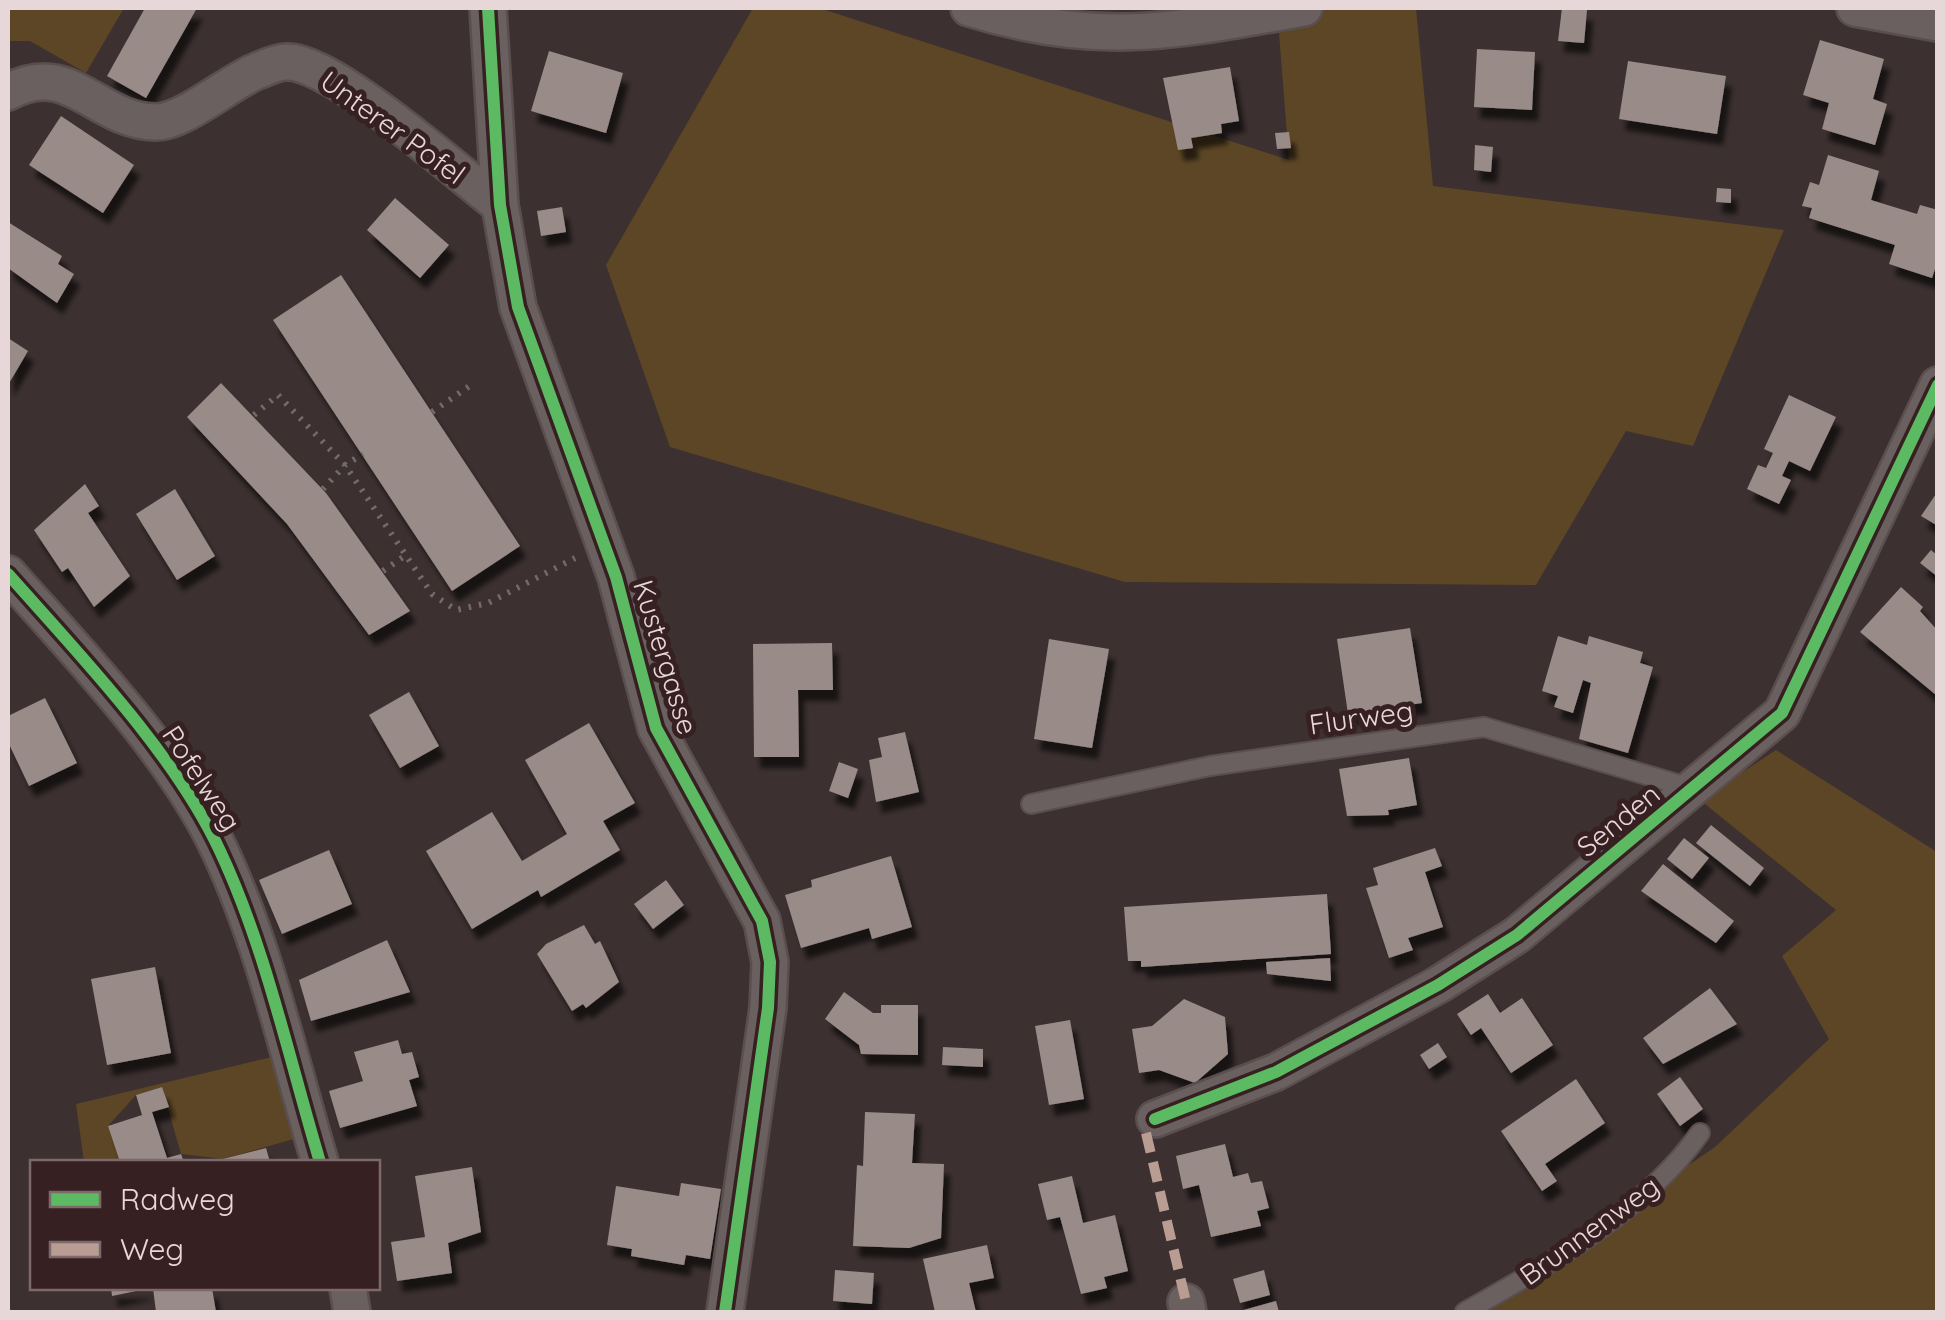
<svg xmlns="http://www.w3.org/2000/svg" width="1945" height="1320" font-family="Quicksand,sans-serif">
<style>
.green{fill:#5c4625}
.building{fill:#988b88;filter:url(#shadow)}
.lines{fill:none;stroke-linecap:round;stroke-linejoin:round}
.service-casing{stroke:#5a4e4f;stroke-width:22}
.minor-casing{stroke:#5a4e4f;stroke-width:40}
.path{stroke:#736a6a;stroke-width:6;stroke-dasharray:2.5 8;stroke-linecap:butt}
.service{stroke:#6a6060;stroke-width:18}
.minor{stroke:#6a6060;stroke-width:35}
.quiet{stroke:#b99d93;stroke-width:10;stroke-dasharray:20 10;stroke-linecap:butt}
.cycleway-casing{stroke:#372022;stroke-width:19}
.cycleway{stroke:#5cba63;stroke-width:12}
.labels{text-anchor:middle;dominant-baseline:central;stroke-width:10;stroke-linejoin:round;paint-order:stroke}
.street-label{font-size:28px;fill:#e7d7d8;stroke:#372022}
</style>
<defs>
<filter id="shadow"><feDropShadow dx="6" dy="11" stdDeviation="2.5" flood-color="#0009"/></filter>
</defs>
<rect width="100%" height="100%" fill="#3c3030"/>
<!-- green -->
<g class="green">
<polygon points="8,8 124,8 86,73 30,41 8,41"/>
<polygon points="753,8 819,8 1289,160 1277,8 1416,8 1433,186 1784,230 1693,446 1626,431 1536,585 1125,582 670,447 606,265"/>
<polygon points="1776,750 1937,852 1937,1312 1473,1312 1715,1147 1829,1039 1782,956 1836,910 1700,800"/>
<polygon points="276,1056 297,1133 294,1139 223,1159 181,1154 162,1087 136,1095 108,1126 120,1162 84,1162 76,1104"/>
</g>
<!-- building -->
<g class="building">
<polygon points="145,8 197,8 146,98 107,76"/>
<polygon points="1562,8 1587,10 1584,43 1558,41"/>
<polygon points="1820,40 1884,59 1873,99 1887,104 1875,145 1822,129 1829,103 1803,95"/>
<polygon points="1477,49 1535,52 1532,110 1474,107"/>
<polygon points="549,51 623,73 606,133 531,111"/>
<polygon points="1628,61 1726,76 1717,134 1619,119"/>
<polygon points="1230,67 1239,121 1221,124 1222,133 1191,138 1193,148 1178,150 1163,78"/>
<polygon points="61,116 134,165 103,213 29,165"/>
<polygon points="1289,132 1291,148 1277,149 1275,133"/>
<polygon points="1475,145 1493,147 1491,172 1474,170"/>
<polygon points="1828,155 1879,171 1871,200 1917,214 1920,205 1938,210 1938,260 1932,278 1889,264 1895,245 1809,218 1812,208 1802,206 1810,182 1819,185"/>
<polygon points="1717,188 1731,189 1731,203 1716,202"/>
<polygon points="395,198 449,245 420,278 367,230"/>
<polygon points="562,207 566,232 541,236 537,211"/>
<polygon points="8,222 62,256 58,264 74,274 57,303 8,268"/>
<polygon points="341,275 520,546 452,591 273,320"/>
<polygon points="8,338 28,351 8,385"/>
<polygon points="221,383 326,493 410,611 369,635 287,524 187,417"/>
<polygon points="1789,395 1836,417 1810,471 1789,461 1782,476 1791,480 1779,504 1747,489 1758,465 1766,468 1773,453 1764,449"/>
<polygon points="85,484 99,506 88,513 130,576 94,607 68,568 62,572 34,530"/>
<polygon points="175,489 215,556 177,580 136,514"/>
<polygon points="1938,491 1938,526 1921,516"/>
<polygon points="1931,550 1938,556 1938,577 1920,563"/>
<polygon points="1901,587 1923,607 1920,611 1938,631 1936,695 1860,632"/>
<polygon points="1410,628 1422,703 1348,714 1337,639"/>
<polygon points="1558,636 1587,645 1589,636 1643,652 1640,663 1653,667 1628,753 1579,739 1591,683 1583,680 1573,713 1554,707 1558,696 1542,691"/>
<polygon points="1049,639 1109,649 1092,748 1034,739"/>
<polygon points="832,643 833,690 798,690 799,757 754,757 753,644"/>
<polygon points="409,692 439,746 400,768 369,715"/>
<polygon points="45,698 77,763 29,786 8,742 8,716"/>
<polygon points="589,723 635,803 603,821 620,850 541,897 538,890 472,929 426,851 492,812 522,861 567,834 525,760"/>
<polygon points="905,732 919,792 876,802 869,760 882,757 878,738"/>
<polygon points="1409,758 1417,805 1388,810 1389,815 1347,816 1339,769"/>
<polygon points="839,762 858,769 848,798 829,791"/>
<polygon points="1711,825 1764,868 1750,886 1696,843"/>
<polygon points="1684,838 1709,858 1692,879 1667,859"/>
<polygon points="1435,848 1442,866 1425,872 1443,927 1408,938 1413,950 1389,958 1366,888 1378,885 1373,868"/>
<polygon points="329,850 352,904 282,934 259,880"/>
<polygon points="891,856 912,927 872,939 869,928 801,948 785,895 812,887 811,880"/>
<polygon points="1663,864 1734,921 1716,943 1641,891"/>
<polygon points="666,880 684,905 653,929 634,904"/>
<polygon points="1327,894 1331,954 1141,967 1141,961 1128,961 1124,907"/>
<polygon points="584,925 595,944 600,941 619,982 586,1008 583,1004 572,1011 537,954 546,944"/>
<polygon points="387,940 410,992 311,1021 299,980"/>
<polygon points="1330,958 1331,981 1267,974 1266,962"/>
<polygon points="155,967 171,1053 107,1065 91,979"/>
<polygon points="1710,988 1737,1024 1663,1064 1643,1038"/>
<polygon points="844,992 873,1013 881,1013 881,1005 918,1005 918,1055 861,1054 859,1045 825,1019"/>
<polygon points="1488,994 1500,1013 1522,998 1553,1045 1511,1073 1481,1028 1471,1035 1457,1014"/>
<polygon points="1184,999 1225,1017 1228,1054 1195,1083 1159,1070 1139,1073 1132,1029 1152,1026"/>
<polygon points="1070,1020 1084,1099 1049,1105 1035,1026"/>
<polygon points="398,1040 402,1054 412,1052 419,1077 409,1080 417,1106 340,1128 329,1091 363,1081 354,1052"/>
<polygon points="1438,1043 1447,1057 1429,1069 1420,1055"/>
<polygon points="943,1047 983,1049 983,1067 942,1065"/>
<polygon points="1680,1077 1703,1109 1680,1126 1657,1094"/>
<polygon points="1576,1079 1605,1123 1545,1164 1557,1181 1542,1191 1501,1131"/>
<polygon points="162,1087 169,1107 152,1112 167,1158 181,1154 184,1162 120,1162 108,1126 142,1115 136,1095"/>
<polygon points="865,1112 915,1114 912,1163 944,1164 941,1238 909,1248 853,1246 857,1165 863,1166"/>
<polygon points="1225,1144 1233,1177 1248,1173 1251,1183 1262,1181 1269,1208 1257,1211 1261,1226 1211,1237 1199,1185 1183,1189 1176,1156"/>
<polygon points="266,1148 270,1162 224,1162 223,1159"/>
<polygon points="472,1167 481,1232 448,1243 452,1273 397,1281 391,1242 425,1237 415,1176"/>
<polygon points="1072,1176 1083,1223 1115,1215 1128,1271 1104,1277 1107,1288 1081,1294 1060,1217 1047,1220 1038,1184"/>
<polygon points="681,1183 721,1189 710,1259 686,1255 684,1265 631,1256 632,1249 607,1245 616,1186 679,1196"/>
<polygon points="987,1245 994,1278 969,1283 976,1312 935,1312 923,1259"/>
<polygon points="835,1270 874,1273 872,1304 833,1301"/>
<polygon points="1264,1270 1270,1295 1240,1303 1233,1279"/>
<polygon points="111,1288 146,1288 146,1289 112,1296"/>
<polygon points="153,1288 212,1288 216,1312 156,1312"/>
<polygon points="1276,1301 1279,1312 1240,1312 1240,1311"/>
</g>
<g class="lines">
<!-- service casing -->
<g class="service-casing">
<g id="service">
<polyline points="1031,804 1210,766 1484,727 1694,789"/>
<path d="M1465,1312c84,-48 178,-99 235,-179"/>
</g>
</g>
<!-- minor casing -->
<g class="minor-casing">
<g id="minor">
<polyline points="488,8 500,205 518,307 616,577 656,728 762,921 770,962 768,1008 725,1312"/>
<path d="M969,8c129,40 206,23 335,0"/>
<polyline points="1855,8 1938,23"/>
<path d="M8,92c62,-34 88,29 147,30 28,1 74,-40 102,-51 8,-3 20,-9 29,-9 44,-3 174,113 214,143"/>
<path d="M8,574c71,80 167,180 212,277 46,98 69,208 100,311"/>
<polyline points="1155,1119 1276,1072 1438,985 1517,935 1782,713 1938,385"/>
<polyline points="348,1288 352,1312"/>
<polyline points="1186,1302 1188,1312"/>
</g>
</g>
<!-- path -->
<g class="path">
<polyline points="432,412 471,385"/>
<polyline points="254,415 278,395 345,465 432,594 456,610 488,603 575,558"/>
<polyline points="323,489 345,465 363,454"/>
<polyline points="383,571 406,555"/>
</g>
<!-- service -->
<use href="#service" class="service"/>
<!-- minor -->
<use href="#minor" class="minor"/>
<!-- quiet -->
<polyline class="quiet" points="1146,1133 1186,1302"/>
<!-- cycleway casing -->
<g class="cycleway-casing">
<g id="cycleway">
<polyline points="488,8 500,205 518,307 616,577 656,728 762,921 770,962 768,1008 725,1312"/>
<path d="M8,574c71,80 167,180 212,277 46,98 69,208 100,311"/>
<polyline points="1155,1119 1276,1072 1438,985 1517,935 1782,713 1938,385"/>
</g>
</g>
<!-- cycleway -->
<use href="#cycleway" class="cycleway"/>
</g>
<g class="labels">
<!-- street labels -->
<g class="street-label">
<text transform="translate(393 127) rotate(36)">Unterer Pofel</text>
<text transform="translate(666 657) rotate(73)">Kustergasse</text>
<text transform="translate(1361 717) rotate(-8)">Flurweg</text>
<text transform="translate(202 778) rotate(57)">Pofelweg</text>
<text transform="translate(1618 820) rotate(-39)">Senden</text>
<text transform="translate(1589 1230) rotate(-36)">Brunnenweg</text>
</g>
</g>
<!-- border -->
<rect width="1945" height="1320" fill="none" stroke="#e7d7d8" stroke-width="20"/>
<!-- legend -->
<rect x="30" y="1160" width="350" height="130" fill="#372022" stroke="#7d696b" stroke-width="2.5"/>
<rect x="50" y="1192" width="50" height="15" fill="#5cba63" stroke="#7d696b" stroke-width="2.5"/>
<text x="120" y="1210" font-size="30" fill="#e7d7d8">Radweg</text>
<rect x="50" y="1242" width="50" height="15" fill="#b99d93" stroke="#7d696b" stroke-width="2.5"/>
<text x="120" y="1260" font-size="30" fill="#e7d7d8">Weg</text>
</svg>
